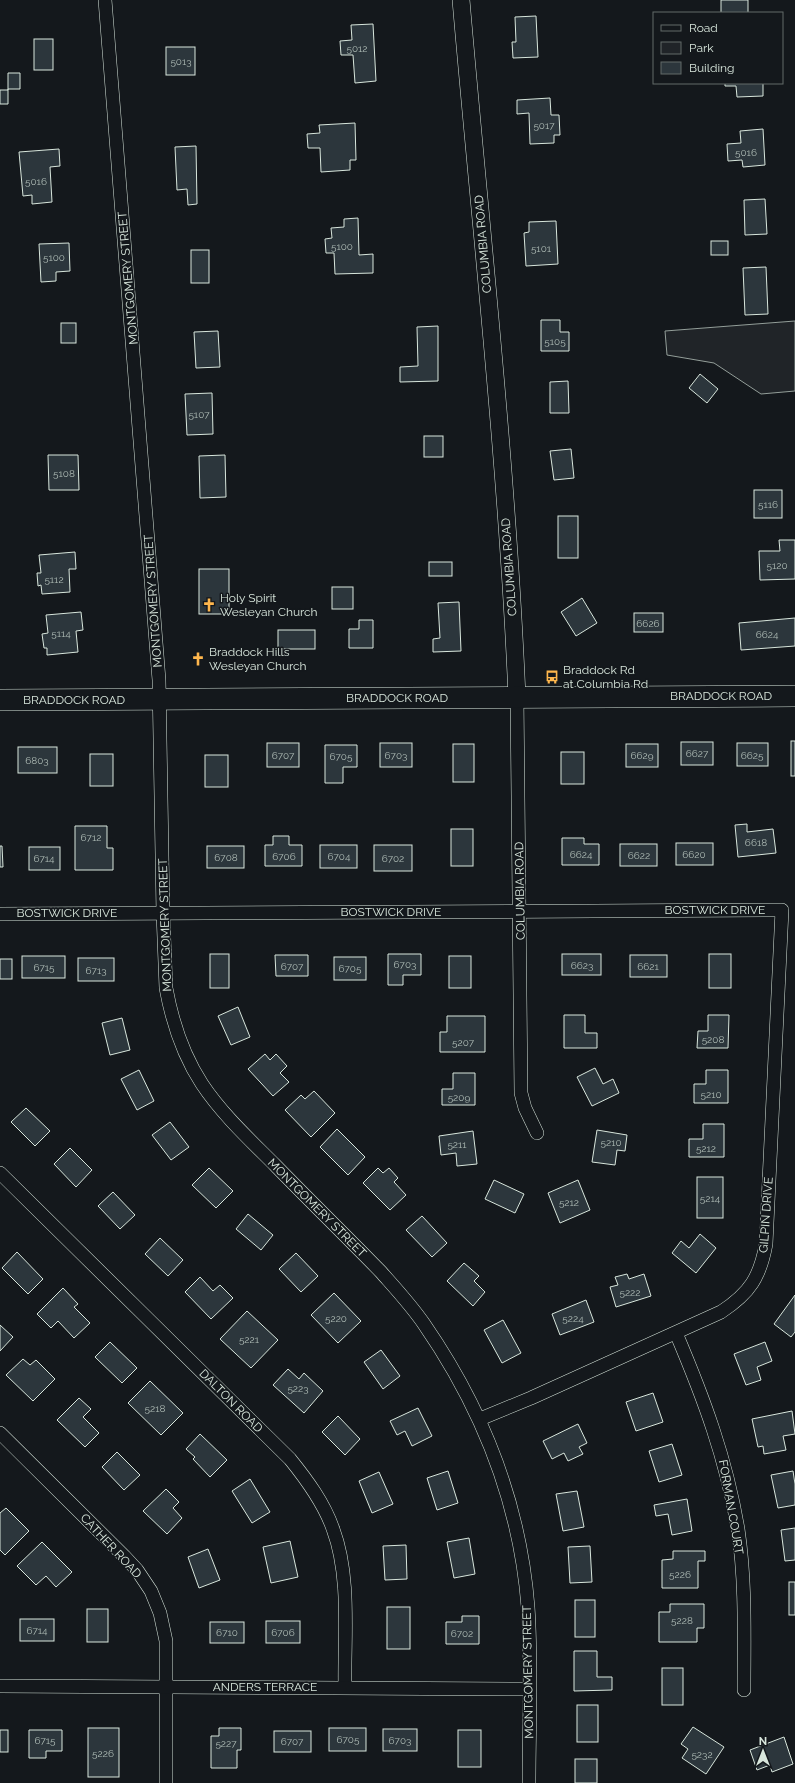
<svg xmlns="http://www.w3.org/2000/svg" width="795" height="1783" font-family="Raleway,sans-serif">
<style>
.green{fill:#202428;stroke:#939e99}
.building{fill:#2c363c;stroke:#d8e6dc}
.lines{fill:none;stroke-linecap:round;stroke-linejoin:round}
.minor-casing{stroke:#d8e6dc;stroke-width:14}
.tertiary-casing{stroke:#d8e6dc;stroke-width:18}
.primary-casing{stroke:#d8e6dc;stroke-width:22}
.minor{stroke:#14181c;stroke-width:13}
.tertiary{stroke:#14181c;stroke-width:17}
.primary{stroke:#14181c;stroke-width:21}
.labels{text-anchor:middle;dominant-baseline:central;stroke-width:3;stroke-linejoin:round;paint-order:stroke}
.number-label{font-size:10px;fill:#adbab4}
.street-label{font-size:12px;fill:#d8e6dc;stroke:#14181c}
.poi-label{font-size:12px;fill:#d8e6dc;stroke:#14181c;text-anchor:start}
</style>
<rect width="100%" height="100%" fill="#14181c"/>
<!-- green -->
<polygon class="green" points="795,321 795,391 761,394 714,363 667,355 665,331"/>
<!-- building -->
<g class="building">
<rect x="721" y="0" width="27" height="13"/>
<polygon points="536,16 538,57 513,58 512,42 516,42 515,17"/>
<polygon points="373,24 376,81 355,83 353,55 341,55 340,41 352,40 351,25"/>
<rect x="34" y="39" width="19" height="31"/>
<rect x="166" y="47" width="29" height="28"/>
<polygon points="8,73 20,73 20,89 8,89 8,104 0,104 0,90 8,90"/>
<polygon points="725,83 763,83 763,96 737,97 736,86 725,86"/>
<polygon points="550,98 551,115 559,115 560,135 554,135 554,143 530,144 529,113 517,114 517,100"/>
<polygon points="355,123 356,160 350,160 350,170 321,172 320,148 308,148 307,134 320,133 319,125"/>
<polygon points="763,129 765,165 743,167 742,160 728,161 727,144 741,143 740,131"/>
<polygon points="196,146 197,204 188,205 187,189 177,190 175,147"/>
<polygon points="59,149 60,166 50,167 52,202 32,204 32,195 23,196 19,152"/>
<polygon points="765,199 767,234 745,235 744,200"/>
<polygon points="358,218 359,255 373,254 373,273 335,274 334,253 326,253 325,239 332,238 331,228 344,227 344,219"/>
<polygon points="556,221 558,264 526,266 524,233 529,232 529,222"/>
<rect x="711" y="241" width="17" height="14"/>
<polygon points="69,243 70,271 56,272 56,281 41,282 39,244"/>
<rect x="191" y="250" width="18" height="33"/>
<polygon points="766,267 768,314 745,315 743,268"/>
<polygon points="541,320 560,320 560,332 569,332 569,351 541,351"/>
<rect x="61" y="323" width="15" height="20"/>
<polygon points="438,326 438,381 400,382 400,367 418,366 417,327"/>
<polygon points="218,331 220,367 196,368 194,332"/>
<polygon points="700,374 718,389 707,403 689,388"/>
<polygon points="568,381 569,413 550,413 550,382"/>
<polygon points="212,393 213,434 187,435 185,394"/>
<rect x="424" y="436" width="19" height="21"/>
<polygon points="571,449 574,478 554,480 550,451"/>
<polygon points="48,455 78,455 79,490 49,490"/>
<polygon points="225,455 226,497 200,498 199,456"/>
<rect x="754" y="490" width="28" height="28"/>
<rect x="558" y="516" width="20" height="42"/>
<polygon points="779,540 795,540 795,579 760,580 759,551 780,551"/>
<polygon points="75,552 76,569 69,569 70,592 42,594 41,585 38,586 37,573 41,573 39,555"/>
<rect x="429" y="562" width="23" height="14"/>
<rect x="199" y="569" width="30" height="45"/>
<rect x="332" y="587" width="21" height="22"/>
<polygon points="582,598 597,623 576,636 561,612"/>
<polygon points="459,602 461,651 433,652 433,639 440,638 438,603"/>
<polygon points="81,612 83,630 76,631 78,652 47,655 47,648 44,648 42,634 48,633 46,615"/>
<rect x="634" y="613" width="29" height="19"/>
<polygon points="795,618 795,646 741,650 739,623"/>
<polygon points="359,620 373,620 373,648 349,648 349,629 359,629"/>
<rect x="278" y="630" width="37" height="19"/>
<rect x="791" y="741" width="4" height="35"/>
<rect x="681" y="742" width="32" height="23"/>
<rect x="267" y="743" width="32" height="24"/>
<rect x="380" y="743" width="32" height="24"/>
<rect x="737" y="743" width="31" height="23"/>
<rect x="453" y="744" width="21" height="38"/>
<rect x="626" y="744" width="32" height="23"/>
<polygon points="325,745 357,745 357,767 343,767 343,783 325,783"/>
<rect x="18" y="747" width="39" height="26"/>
<rect x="561" y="752" width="23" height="32"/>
<rect x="90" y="754" width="23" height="32"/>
<rect x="205" y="755" width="23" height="32"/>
<polygon points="747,824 747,832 773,829 776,853 738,857 735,825"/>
<polygon points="75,826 107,826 107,848 113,848 113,870 75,870"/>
<rect x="451" y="829" width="22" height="37"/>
<polygon points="273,836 289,836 289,845 302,845 302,866 265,866 265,845 273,845"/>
<polygon points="562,838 584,838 584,844 599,844 599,865 562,865"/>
<rect x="676" y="843" width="37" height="22"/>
<rect x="620" y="844" width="37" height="22"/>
<rect x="320" y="845" width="37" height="23"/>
<rect x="374" y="845" width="38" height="26"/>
<polygon points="0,846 2,846 3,867 0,867"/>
<rect x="207" y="846" width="37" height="22"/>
<rect x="29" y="847" width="31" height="23"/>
<rect x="210" y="954" width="19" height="34"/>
<polygon points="388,954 421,954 421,975 403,975 403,985 388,985"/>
<rect x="562" y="954" width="39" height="21"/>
<rect x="709" y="954" width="22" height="34"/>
<polygon points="275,955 308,955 308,976 276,976"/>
<rect x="630" y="955" width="37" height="22"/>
<rect x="22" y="956" width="43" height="22"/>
<rect x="449" y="956" width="22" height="32"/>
<rect x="334" y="957" width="32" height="23"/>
<rect x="78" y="958" width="36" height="23"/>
<rect x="0" y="959" width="12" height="20"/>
<polygon points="238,1007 250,1037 231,1045 218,1016"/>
<polygon points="564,1015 585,1015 585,1033 597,1033 597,1048 564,1048"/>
<polygon points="708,1015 729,1015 728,1048 697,1048 698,1031 708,1031"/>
<polygon points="447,1016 485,1016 485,1052 440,1052 440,1032 447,1032"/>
<polygon points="122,1018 130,1050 110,1055 102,1023"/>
<polygon points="265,1054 270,1060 276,1054 287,1066 280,1073 289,1082 273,1096 248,1069"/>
<polygon points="595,1068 603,1084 613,1079 619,1093 592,1106 577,1077"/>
<polygon points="139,1070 154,1101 137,1110 121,1079"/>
<polygon points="706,1070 728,1070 728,1103 694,1103 694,1084 706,1084"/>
<polygon points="453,1073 475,1073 475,1105 442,1105 442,1089 453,1089"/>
<polygon points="314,1091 335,1113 311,1137 285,1110 301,1095 305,1099"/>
<polygon points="26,1108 50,1131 35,1146 11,1122"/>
<polygon points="170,1122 189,1147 171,1160 152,1135"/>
<polygon points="703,1124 724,1124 724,1157 689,1157 689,1139 703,1139"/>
<polygon points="337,1129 365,1157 348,1175 320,1147"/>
<polygon points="597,1130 627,1135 625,1151 617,1150 615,1165 592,1162"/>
<polygon points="473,1131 477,1164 457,1166 456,1153 441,1155 439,1136"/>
<polygon points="70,1148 92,1170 76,1187 54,1164"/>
<polygon points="209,1168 233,1191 216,1208 192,1185"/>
<polygon points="378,1168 383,1173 389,1168 398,1178 394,1182 406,1195 390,1210 363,1183"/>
<rect x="697" y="1177" width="26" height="41"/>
<polygon points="494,1180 524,1194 515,1213 485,1199"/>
<polygon points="578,1180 590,1210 560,1223 548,1193"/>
<polygon points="113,1192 135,1215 120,1229 98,1206"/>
<polygon points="248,1214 273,1235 261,1250 236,1229"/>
<polygon points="422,1216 447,1243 432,1257 406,1230"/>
<polygon points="700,1234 716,1248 696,1273 672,1253 681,1241 689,1248"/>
<polygon points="160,1238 183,1260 168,1276 145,1254"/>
<polygon points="17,1252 43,1279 28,1294 2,1268"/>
<polygon points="296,1253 318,1276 301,1292 279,1269"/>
<polygon points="464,1263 479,1276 474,1281 485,1292 473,1306 447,1281"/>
<polygon points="627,1274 629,1279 644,1274 651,1296 616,1307 610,1287 618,1285 615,1277"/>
<polygon points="200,1277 213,1291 220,1285 233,1298 211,1319 185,1292"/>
<polygon points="63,1288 78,1304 74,1307 90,1323 74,1338 58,1321 51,1328 37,1314"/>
<polygon points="334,1293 361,1321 338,1343 311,1315"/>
<polygon points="795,1295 795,1332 791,1337 774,1324"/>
<polygon points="586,1300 594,1322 560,1335 552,1314"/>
<polygon points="247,1311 278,1340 251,1368 220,1339"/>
<polygon points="503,1320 521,1353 502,1363 484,1330"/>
<polygon points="0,1325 13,1337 0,1351"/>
<polygon points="110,1342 137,1368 122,1383 95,1357"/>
<polygon points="765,1342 772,1361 757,1367 761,1380 746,1385 734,1354"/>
<polygon points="381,1350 400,1376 383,1389 364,1362"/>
<polygon points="23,1359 30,1365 36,1360 55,1379 33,1401 6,1375"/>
<polygon points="288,1369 299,1379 304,1373 323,1391 304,1413 273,1385"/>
<polygon points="150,1381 183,1413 161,1435 128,1403"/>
<polygon points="653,1393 663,1422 636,1431 626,1402"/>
<polygon points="79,1398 91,1409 83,1417 99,1433 85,1447 57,1420"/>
<polygon points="418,1408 432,1436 412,1446 405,1431 397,1435 390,1421"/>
<polygon points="792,1411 795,1434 783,1436 786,1450 764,1454 763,1446 758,1447 752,1419"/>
<polygon points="338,1416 360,1439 345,1455 322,1432"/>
<polygon points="578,1424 587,1443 579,1447 583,1454 568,1461 564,1453 552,1459 543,1441"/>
<polygon points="200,1434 227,1460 210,1477 193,1459 195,1457 186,1449"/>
<polygon points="672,1444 682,1475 659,1482 649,1451"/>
<polygon points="117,1452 140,1475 124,1490 102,1467"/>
<polygon points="448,1471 458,1503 437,1510 427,1478"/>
<polygon points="793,1471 795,1484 795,1505 778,1508 771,1475"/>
<polygon points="379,1472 393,1504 372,1513 359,1481"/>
<polygon points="250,1479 270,1512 252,1523 232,1491"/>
<polygon points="166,1489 179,1502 173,1508 182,1518 167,1534 143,1511"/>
<polygon points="577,1491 584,1527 563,1531 556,1494"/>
<polygon points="687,1499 692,1531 672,1535 668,1514 656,1516 654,1505"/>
<polygon points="6,1508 29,1531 5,1555 0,1550 0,1513"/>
<polygon points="795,1528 795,1560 785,1561 781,1530"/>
<polygon points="469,1538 475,1574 454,1578 447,1542"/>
<polygon points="290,1541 298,1577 271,1583 263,1547"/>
<polygon points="42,1542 72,1572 56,1587 46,1576 36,1585 17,1566"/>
<polygon points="406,1545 407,1579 385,1580 383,1546"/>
<polygon points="590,1546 592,1582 570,1583 568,1547"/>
<polygon points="208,1549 220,1580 199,1588 188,1557"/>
<polygon points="673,1551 705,1551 705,1561 698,1561 698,1588 662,1588 662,1560 673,1559"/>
<rect x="789" y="1582" width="6" height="33"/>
<rect x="575" y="1600" width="20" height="37"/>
<polygon points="670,1604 704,1604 704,1628 697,1628 697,1642 659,1642 659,1612 670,1612"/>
<rect x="387" y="1607" width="23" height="42"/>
<rect x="87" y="1609" width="21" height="33"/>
<polygon points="462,1616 479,1616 479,1644 446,1644 446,1622 462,1622"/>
<rect x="20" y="1619" width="34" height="22"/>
<rect x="266" y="1621" width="34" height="22"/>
<rect x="210" y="1622" width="34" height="21"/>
<polygon points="574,1651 597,1651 597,1677 612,1677 612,1690 574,1691"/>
<rect x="662" y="1668" width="21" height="37"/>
<rect x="577" y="1705" width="21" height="37"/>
<polygon points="693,1727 724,1747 706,1774 682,1758 688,1749 681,1744"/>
<rect x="88" y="1728" width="31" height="49"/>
<polygon points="219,1728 241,1728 241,1750 237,1750 237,1768 211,1768 211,1736 219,1736"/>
<rect x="329" y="1728" width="37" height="23"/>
<rect x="383" y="1729" width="34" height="22"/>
<rect x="0" y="1730" width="8" height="22"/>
<polygon points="29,1730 62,1730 62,1751 46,1751 46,1758 29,1758"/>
<rect x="458" y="1730" width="23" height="37"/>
<rect x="274" y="1731" width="37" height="21"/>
<polygon points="784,1737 793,1764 772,1772 770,1765 757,1770 750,1750"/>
<rect x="575" y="1759" width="22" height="24"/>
</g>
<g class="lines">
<!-- minor casing -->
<g class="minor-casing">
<g id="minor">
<path d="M105,0l54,680 4,233 3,75c6,33 17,67 36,96 20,30 47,55 73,81 35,36 71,71 106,107 15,17 30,33 43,52 58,84 96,180 104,283 4,59 1,118 1,176"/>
<polyline points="517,697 521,1093 525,1108 537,1133"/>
<path d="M0,914l782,-4 -16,334c-6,33 -16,49 -45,68l-190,86 -51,21"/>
<path d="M0,1173l290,286c17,21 34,44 43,70 18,48 11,108 12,158"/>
<path d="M676,1333c28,66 50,125 62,196 8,54 6,108 6,161"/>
<polyline points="0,1433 124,1556 137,1570 151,1591 160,1613 166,1641 166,1783"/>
<polyline points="0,1686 529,1689"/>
</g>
</g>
<!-- tertiary casing -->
<g class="tertiary-casing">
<path id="tertiary" d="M461,0c20,232 46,464 56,697"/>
</g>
<!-- primary casing -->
<g class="primary-casing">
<polyline id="primary" points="0,700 795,696"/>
</g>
<!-- minor -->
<use href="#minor" class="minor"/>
<!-- tertiary -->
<use href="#tertiary" class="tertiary"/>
<!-- primary -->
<use href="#primary" class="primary"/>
</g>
<!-- icons -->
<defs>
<g id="church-bare" transform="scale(1.08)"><path d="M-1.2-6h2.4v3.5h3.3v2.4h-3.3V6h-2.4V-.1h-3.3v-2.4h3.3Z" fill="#ffb74d" stroke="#14181c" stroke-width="2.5" paint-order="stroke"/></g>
<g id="bus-bare" transform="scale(1.08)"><path d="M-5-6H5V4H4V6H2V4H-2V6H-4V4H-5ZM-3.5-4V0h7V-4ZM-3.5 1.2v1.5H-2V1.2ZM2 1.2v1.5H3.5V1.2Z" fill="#ffb74d" stroke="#14181c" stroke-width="2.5" paint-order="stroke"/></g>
</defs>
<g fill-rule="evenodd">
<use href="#church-bare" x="209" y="605"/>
<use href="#church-bare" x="198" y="659"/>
<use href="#bus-bare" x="552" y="677"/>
</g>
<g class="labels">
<!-- number labels -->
<g class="number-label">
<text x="357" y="48">5012</text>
<text x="181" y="61">5013</text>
<text x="544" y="125">5017</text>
<text x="746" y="152">5016</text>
<text x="36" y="181">5016</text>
<text x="342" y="246">5100</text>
<text x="541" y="248">5101</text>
<text x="54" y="257">5100</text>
<text x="555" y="341">5105</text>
<text x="199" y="414">5107</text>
<text x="64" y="473">5108</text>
<text x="768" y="504">5116</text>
<text x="777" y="565">5120</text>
<text x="54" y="579">5112</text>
<text x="648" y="623">6626</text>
<text x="61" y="633">5114</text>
<text x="767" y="634">6624</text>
<text x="697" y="753">6627</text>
<text x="283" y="755">6707</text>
<text x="396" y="755">6703</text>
<text x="642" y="755">6629</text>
<text x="752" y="755">6625</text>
<text x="341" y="756">6705</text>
<text x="37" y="760">6803</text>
<text x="91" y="837">6712</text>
<text x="756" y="842">6618</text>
<text x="581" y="854">6624</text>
<text x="694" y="854">6620</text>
<text x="639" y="855">6622</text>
<text x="284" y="856">6706</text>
<text x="339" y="856">6704</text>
<text x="226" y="857">6708</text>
<text x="44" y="858">6714</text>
<text x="393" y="858">6702</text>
<text x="405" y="964">6703</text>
<text x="582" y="965">6623</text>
<text x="292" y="966">6707</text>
<text x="648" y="966">6621</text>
<text x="44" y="967">6715</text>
<text x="350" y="968">6705</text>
<text x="96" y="970">6713</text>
<text x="713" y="1039">5208</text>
<text x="463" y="1042">5207</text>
<text x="711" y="1094">5210</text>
<text x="459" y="1097">5209</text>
<text x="611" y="1142">5210</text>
<text x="457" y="1144">5211</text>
<text x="706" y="1148">5212</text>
<text x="710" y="1198">5214</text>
<text x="569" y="1202">5212</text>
<text x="630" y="1292">5222</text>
<text x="336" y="1318">5220</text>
<text x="573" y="1318">5224</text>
<text x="249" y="1339">5221</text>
<text x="298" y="1388">5223</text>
<text x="155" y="1408">5218</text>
<text x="680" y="1574">5226</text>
<text x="682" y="1620">5228</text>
<text x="37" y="1630">6714</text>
<text x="227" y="1632">6710</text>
<text x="283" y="1632">6706</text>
<text x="462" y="1633">6702</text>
<text x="348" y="1739">6705</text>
<text x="45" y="1740">6715</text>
<text x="400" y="1740">6703</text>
<text x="292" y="1741">6707</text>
<text x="226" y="1743">5227</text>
<text x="103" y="1753">5226</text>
<text x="702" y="1754">5232</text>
</g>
<!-- street labels -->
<g class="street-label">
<text transform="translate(483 244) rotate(-95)">COLUMBIA ROAD</text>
<text transform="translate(128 278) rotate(-95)">MONTGOMERY STREET</text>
<text transform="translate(509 567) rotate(-94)">COLUMBIA ROAD</text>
<text transform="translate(153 601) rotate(-94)">MONTGOMERY STREET</text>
<text x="721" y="696">BRADDOCK ROAD</text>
<text x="397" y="698">BRADDOCK ROAD</text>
<text x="74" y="700">BRADDOCK ROAD</text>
<text transform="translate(520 891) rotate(-91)">COLUMBIA ROAD</text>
<text x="715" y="910">BOSTWICK DRIVE</text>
<text x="391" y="912">BOSTWICK DRIVE</text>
<text x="67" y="913">BOSTWICK DRIVE</text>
<text transform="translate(165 925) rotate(-92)">MONTGOMERY STREET</text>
<text transform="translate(317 1208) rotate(45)">MONTGOMERY STREET</text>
<text transform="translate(766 1215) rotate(-86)">GILPIN DRIVE</text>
<text transform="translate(231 1401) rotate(45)">DALTON ROAD</text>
<text transform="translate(731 1507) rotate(80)">FORMAN COURT</text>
<text transform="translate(111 1546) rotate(47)">CATHER ROAD</text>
<text transform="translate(528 1672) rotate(-91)">MONTGOMERY STREET</text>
<text x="265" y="1687">ANDERS TERRACE</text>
</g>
<!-- poi labels -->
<g class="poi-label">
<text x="220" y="598">Holy Spirit<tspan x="220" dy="14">Wesleyan Church</tspan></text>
<text x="209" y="652">Braddock Hills<tspan x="209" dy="14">Wesleyan Church</tspan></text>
<text x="563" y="670">Braddock Rd<tspan x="563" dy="14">at Columbia Rd</tspan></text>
</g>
</g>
<!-- legend -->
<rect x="653" y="12" width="130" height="72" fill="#14181c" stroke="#626a69"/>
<rect x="661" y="25" width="20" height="6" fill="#14181c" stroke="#626a69"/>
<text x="689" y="32" font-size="12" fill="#d8e6dc">Road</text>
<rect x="661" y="42" width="20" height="12" fill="#202428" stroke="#626a69"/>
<text x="689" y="52" font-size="12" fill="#d8e6dc">Park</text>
<rect x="661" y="62" width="20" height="12" fill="#2c363c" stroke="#626a69"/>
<text x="689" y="72" font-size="12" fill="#d8e6dc">Building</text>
<!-- north arrow -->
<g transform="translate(763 1751)" stroke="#14181c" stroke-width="3" paint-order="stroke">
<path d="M0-3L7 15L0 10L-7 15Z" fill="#d8e6dc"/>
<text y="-6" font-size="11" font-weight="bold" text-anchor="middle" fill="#d8e6dc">N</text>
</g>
</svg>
